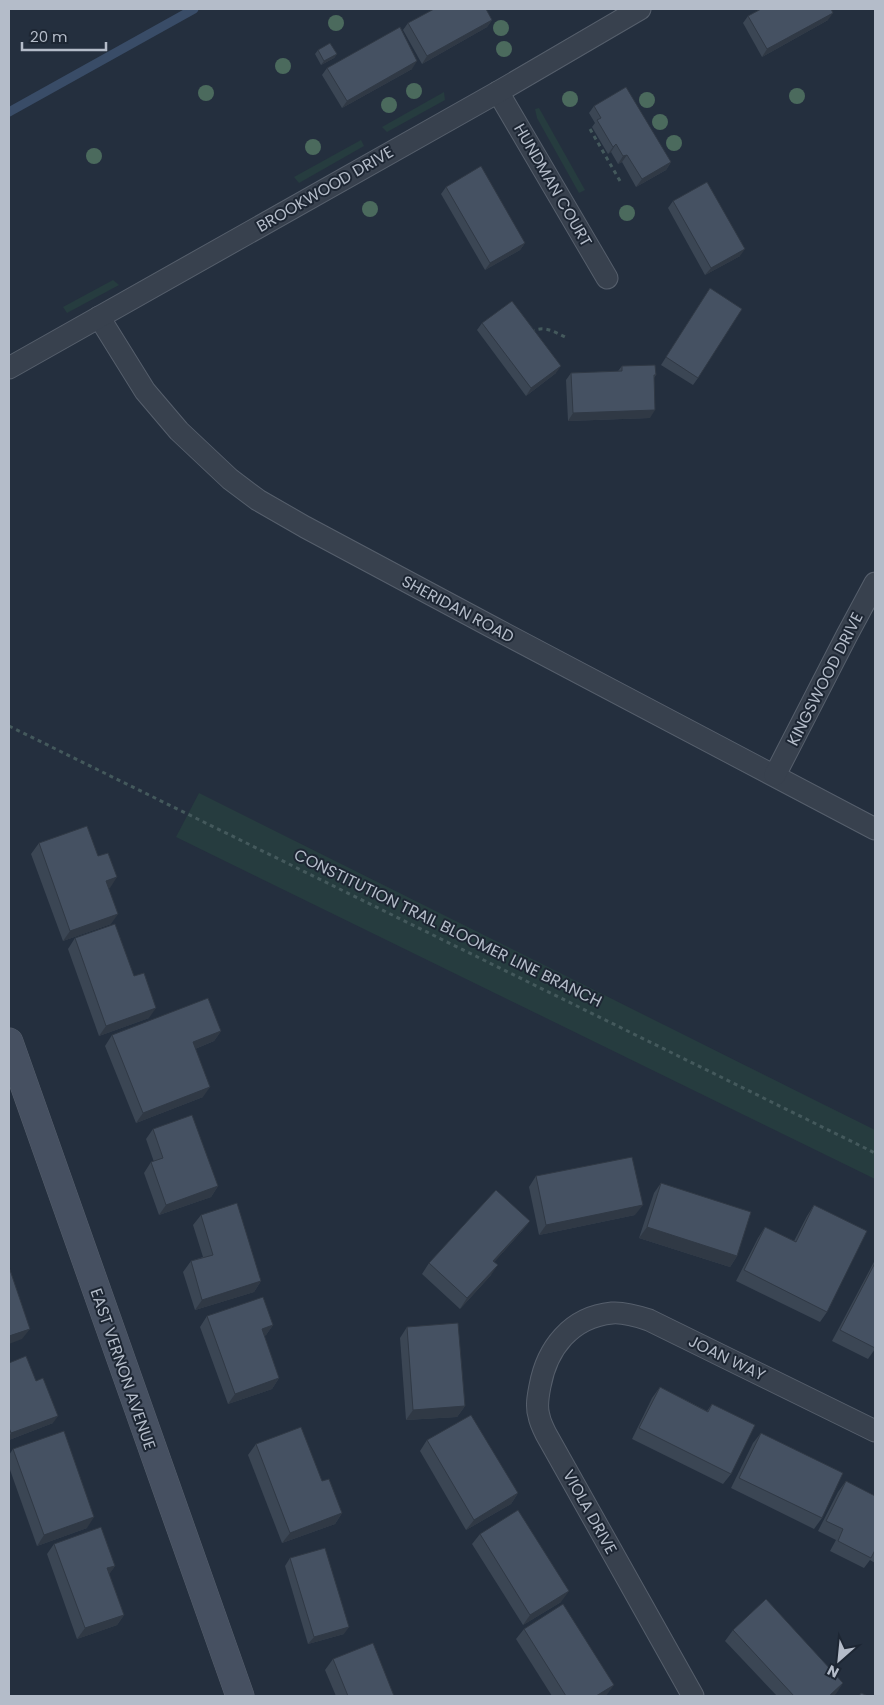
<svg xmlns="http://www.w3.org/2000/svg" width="884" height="1705" font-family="Poppins,sans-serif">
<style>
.green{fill:#263c3f}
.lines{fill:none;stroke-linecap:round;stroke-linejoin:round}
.stream{stroke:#394c67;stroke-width:9}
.street-casing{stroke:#565f6c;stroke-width:23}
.secondary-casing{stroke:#565f6c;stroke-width:29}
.path{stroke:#44595c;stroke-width:3;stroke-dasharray:4 4;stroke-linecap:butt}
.street{stroke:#38414e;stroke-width:21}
.secondary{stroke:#465061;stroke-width:28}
.tree{fill:#4b6a5d}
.wall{fill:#3b4654}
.shaded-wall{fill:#303945}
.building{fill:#455162;stroke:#303945}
.labels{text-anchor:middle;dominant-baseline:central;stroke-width:4;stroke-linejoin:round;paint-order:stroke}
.street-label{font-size:16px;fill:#b4bcc9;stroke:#1d2633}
</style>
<rect width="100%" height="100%" fill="#242f3e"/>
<!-- green -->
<g class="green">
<polygon points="444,92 445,100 387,132 382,127"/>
<polygon points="539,108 585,190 579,193 537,118 535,109"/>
<polygon points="361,140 364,146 299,183 294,177"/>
<polygon points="113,280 119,285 67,313 63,307"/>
<polygon points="199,793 875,1130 875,1179 176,837"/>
</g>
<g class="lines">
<!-- stream -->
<polyline class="stream" points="9,112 194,9"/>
<!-- street casing -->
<g class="street-casing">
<g id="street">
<polyline points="498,92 607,278"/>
<polyline points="99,317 145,391 179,431 230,479 258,500 305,527 492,627 875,829"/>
<polyline points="9,368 498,92 640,9"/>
<polyline points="775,775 847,635 875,583"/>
<path d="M693,1696l-147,-262c-3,-6 -6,-12 -7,-18 -3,-9 -1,-20 1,-30 7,-38 31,-69 72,-73 12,-1 25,3 37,7l226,111"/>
</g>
</g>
<!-- secondary casing -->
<g class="secondary-casing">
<polyline id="secondary" points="9,1042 240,1696"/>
</g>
<!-- path -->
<g class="path">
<polyline points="590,129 620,181"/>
<path d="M531,332c12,-7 22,-1 34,5"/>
<polyline points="9,726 875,1153"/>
</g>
<!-- street -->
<use href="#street" class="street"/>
<!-- secondary -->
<use href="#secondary" class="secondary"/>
</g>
<!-- trees -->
<g class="tree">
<circle cx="336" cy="23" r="8"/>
<circle cx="501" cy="28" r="8"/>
<circle cx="504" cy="49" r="8"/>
<circle cx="283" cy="66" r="8"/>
<circle cx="414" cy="91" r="8"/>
<circle cx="206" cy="93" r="8"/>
<circle cx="797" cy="96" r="8"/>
<circle cx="570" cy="99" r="8"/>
<circle cx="647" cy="100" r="8"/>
<circle cx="389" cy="105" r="8"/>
<circle cx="660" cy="122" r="8"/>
<circle cx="674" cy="143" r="8"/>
<circle cx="313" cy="147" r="8"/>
<circle cx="94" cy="156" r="8"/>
<circle cx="370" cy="209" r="8"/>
<circle cx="627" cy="213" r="8"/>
</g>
<!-- wall -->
<g class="wall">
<polygon points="748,16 828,20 762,57 743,23"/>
<polygon points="492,20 487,27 422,64 403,30 408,23"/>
<polygon points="318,50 337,54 334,58 321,65 315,54"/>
<polygon points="327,68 412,69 342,108 322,75"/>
<polygon points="594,106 671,162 666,170 636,187 622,162 618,164 611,152 608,154 592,127 595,123 589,113"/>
<polygon points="446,187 525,243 520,250 485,270 441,194"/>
<polygon points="673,201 740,256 705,275 668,208"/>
<polygon points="710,288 698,378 693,385 661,365"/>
<polygon points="482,323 556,373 526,396 477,330"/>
<polygon points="622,366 656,375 654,378 650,418 568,421 566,380 571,373 618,371"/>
<polygon points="39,843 110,888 109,888 111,924 63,941 31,854"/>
<polygon points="75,938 149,1018 99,1036 68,949"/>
<polygon points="221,1031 214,1041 195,1049 203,1097 136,1123 105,1046 112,1035"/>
<polygon points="153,1129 218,1186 211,1197 159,1215 144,1173 151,1162 154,1162 146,1139"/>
<polygon points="536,1176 635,1215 539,1235 529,1187"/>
<polygon points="661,1183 737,1256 730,1267 639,1238 654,1193"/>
<polygon points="814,1205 827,1312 820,1322 736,1281 758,1238 765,1227 794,1241 807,1216"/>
<polygon points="201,1215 261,1281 254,1292 195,1310 183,1272 191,1261 203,1257 193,1225"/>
<polygon points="530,1221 522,1231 494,1262 491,1275 460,1309 422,1274 429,1263"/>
<polygon points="875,1260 875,1349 868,1359 832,1341"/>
<polygon points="207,1316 273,1325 266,1335 264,1336 279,1378 272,1389 228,1404 200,1327"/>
<polygon points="407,1327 465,1406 457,1417 406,1420 400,1338"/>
<polygon points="9,1363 36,1381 53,1423 9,1440"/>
<polygon points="660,1387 707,1411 712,1404 731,1474 723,1484 632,1439 652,1398"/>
<polygon points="761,1433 822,1518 814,1529 731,1488 753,1443"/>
<polygon points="427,1440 518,1493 511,1504 466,1530 420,1451"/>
<polygon points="256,1444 342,1513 335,1524 282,1543 248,1455"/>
<polygon points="13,1449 87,1528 37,1546 9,1467 9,1455"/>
<polygon points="846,1481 875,1496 875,1563 870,1560 864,1568 830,1551 836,1540 818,1531 838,1492"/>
<polygon points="480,1534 561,1602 523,1625 472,1544"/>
<polygon points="54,1544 115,1566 109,1574 124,1615 117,1625 77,1639 47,1554"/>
<polygon points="290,1558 344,1634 308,1644 285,1566"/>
<polygon points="524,1629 607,1696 552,1696 516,1639"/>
<polygon points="733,1630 843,1683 833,1696 777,1696 725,1641"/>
<polygon points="333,1659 394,1696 336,1696 325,1670"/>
</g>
<!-- shaded-wall -->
<g class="shaded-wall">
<polygon points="833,13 828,20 762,57 767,49"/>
<polygon points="492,20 487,27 422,64 427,56"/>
<polygon points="337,54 334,58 321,65 324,61"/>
<polygon points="417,61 412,69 342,108 347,101"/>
<polygon points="616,144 611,152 608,154 613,147"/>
<polygon points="627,155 622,162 618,164 623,156"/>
<polygon points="671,162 666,170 636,187 642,179"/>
<polygon points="525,243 520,250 485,270 490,263"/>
<polygon points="745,249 740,256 705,275 711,268"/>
<polygon points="561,366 556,373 526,396 531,388"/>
<polygon points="655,410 650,418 568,421 573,413"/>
<polygon points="117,877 110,888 99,892 106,881"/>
<polygon points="118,914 111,924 63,941 70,931"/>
<polygon points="156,1008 149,1018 99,1036 106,1026"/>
<polygon points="221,1031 214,1041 185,1053 193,1042"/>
<polygon points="210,1087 203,1097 136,1123 143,1113"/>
<polygon points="218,1186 211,1197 159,1215 166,1205"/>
<polygon points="643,1205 635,1215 539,1235 546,1225"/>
<polygon points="530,1221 522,1231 486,1271 493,1261"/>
<polygon points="647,1227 737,1256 730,1267 639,1238"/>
<polygon points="498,1265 491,1275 460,1309 467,1298"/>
<polygon points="261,1281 254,1292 195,1310 202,1300"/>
<polygon points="273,1325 266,1335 254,1339 262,1329"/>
<polygon points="30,1329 22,1339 9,1344 9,1336"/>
<polygon points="279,1378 272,1389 228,1404 235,1394"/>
<polygon points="465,1406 457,1417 406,1420 413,1410"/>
<polygon points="58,1416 53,1423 9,1440 9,1437 11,1433"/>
<polygon points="518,1493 511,1504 466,1530 474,1520"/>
<polygon points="342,1513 335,1524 282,1543 290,1533"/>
<polygon points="94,1517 87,1528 37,1546 44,1535"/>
<polygon points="115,1566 108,1576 107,1568"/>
<polygon points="569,1591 561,1602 523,1625 530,1615"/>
<polygon points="124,1615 117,1625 77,1639 85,1628"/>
<polygon points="349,1627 344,1634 308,1644 314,1637"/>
<polygon points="843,1683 836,1694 833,1696 829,1696"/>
<polygon points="614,1685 606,1696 596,1696"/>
</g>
<!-- building -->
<g class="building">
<polygon points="434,9 486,9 492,20 427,56 408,23"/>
<polygon points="761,9 831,9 833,13 767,49 748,16"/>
<polygon points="400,27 417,61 347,101 327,68"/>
<polygon points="330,43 337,54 324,61 318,50"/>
<polygon points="626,87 671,162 642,179 627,155 623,156 616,144 613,147 597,120 601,118 594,106"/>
<polygon points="481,166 525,243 490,263 446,187"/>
<polygon points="707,182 745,249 711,268 673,201"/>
<polygon points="710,288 742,309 698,378 666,357"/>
<polygon points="512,301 561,366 531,388 482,323"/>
<polygon points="655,365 656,375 654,375 655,410 573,413 571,373 622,371 622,366"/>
<polygon points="87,826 98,856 108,853 117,877 106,881 118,914 70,931 39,843"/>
<polygon points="115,924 134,976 144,973 156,1008 106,1026 75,938"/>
<polygon points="208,998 221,1031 193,1042 210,1087 143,1113 112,1035"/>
<polygon points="192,1115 218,1186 166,1205 151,1162 163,1158 153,1129"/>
<polygon points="632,1157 643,1205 546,1225 536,1176"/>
<polygon points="661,1183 751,1212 737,1256 647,1227"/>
<polygon points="496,1190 530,1221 493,1261 498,1265 467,1298 429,1263"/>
<polygon points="237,1203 261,1281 202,1300 191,1261 213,1255 201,1215"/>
<polygon points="814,1205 867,1231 827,1312 744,1270 765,1227 796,1242"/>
<polygon points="875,1263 875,1348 840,1330"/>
<polygon points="9,1267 30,1329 9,1336"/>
<polygon points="263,1297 273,1325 262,1329 279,1378 235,1394 207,1316"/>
<polygon points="458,1323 465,1406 413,1410 407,1327"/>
<polygon points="26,1356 36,1381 43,1378 58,1416 11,1433 9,1428 9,1363"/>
<polygon points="660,1387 708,1412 712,1404 755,1425 731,1474 639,1428"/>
<polygon points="471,1415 518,1493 474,1520 427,1440"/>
<polygon points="301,1427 322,1481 329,1479 342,1513 290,1533 256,1444"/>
<polygon points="64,1431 94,1517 44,1535 13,1449"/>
<polygon points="761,1433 843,1473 822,1518 739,1478"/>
<polygon points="846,1481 875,1496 875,1550 871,1558 838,1541 843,1529 826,1521"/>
<polygon points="518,1510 569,1591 530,1615 480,1534"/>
<polygon points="101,1527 115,1566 107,1568 124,1615 85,1628 54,1544"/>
<polygon points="325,1548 349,1627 314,1637 290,1558"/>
<polygon points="766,1599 843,1683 829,1696 794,1696 733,1630"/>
<polygon points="563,1604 614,1685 596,1696 566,1696 524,1629"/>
<polygon points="373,1643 394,1696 348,1696 333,1659"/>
<polygon points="861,1693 868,1696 859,1696"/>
</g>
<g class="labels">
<!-- street labels -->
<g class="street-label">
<text transform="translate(553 185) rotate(60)">HUNDMAN COURT</text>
<text transform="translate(325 189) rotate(-30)">BROOKWOOD DRIVE</text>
<text transform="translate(458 609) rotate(28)">SHERIDAN ROAD</text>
<text transform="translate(825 679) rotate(-63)">KINGSWOOD DRIVE</text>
<text transform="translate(448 928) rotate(26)">CONSTITUTION TRAIL BLOOMER LINE BRANCH</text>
<text transform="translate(727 1358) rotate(26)">JOAN WAY</text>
<text transform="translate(123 1369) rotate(71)">EAST VERNON AVENUE</text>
<text transform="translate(590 1512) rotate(61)">VIOLA DRIVE</text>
</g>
</g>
<!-- border -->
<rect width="884" height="1705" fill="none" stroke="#b4bcc9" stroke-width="20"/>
<!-- north arrow -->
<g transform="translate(839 1660) rotate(207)" stroke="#1d2633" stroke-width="4" paint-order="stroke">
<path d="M0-4L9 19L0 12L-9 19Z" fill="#b4bcc9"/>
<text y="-8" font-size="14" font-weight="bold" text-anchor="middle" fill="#b4bcc9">N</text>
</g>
<!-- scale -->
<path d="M22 42v8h84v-8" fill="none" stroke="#b4bcc9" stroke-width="2.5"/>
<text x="30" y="42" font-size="15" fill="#b4bcc9" stroke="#1d2633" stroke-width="4" paint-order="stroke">20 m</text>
</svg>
